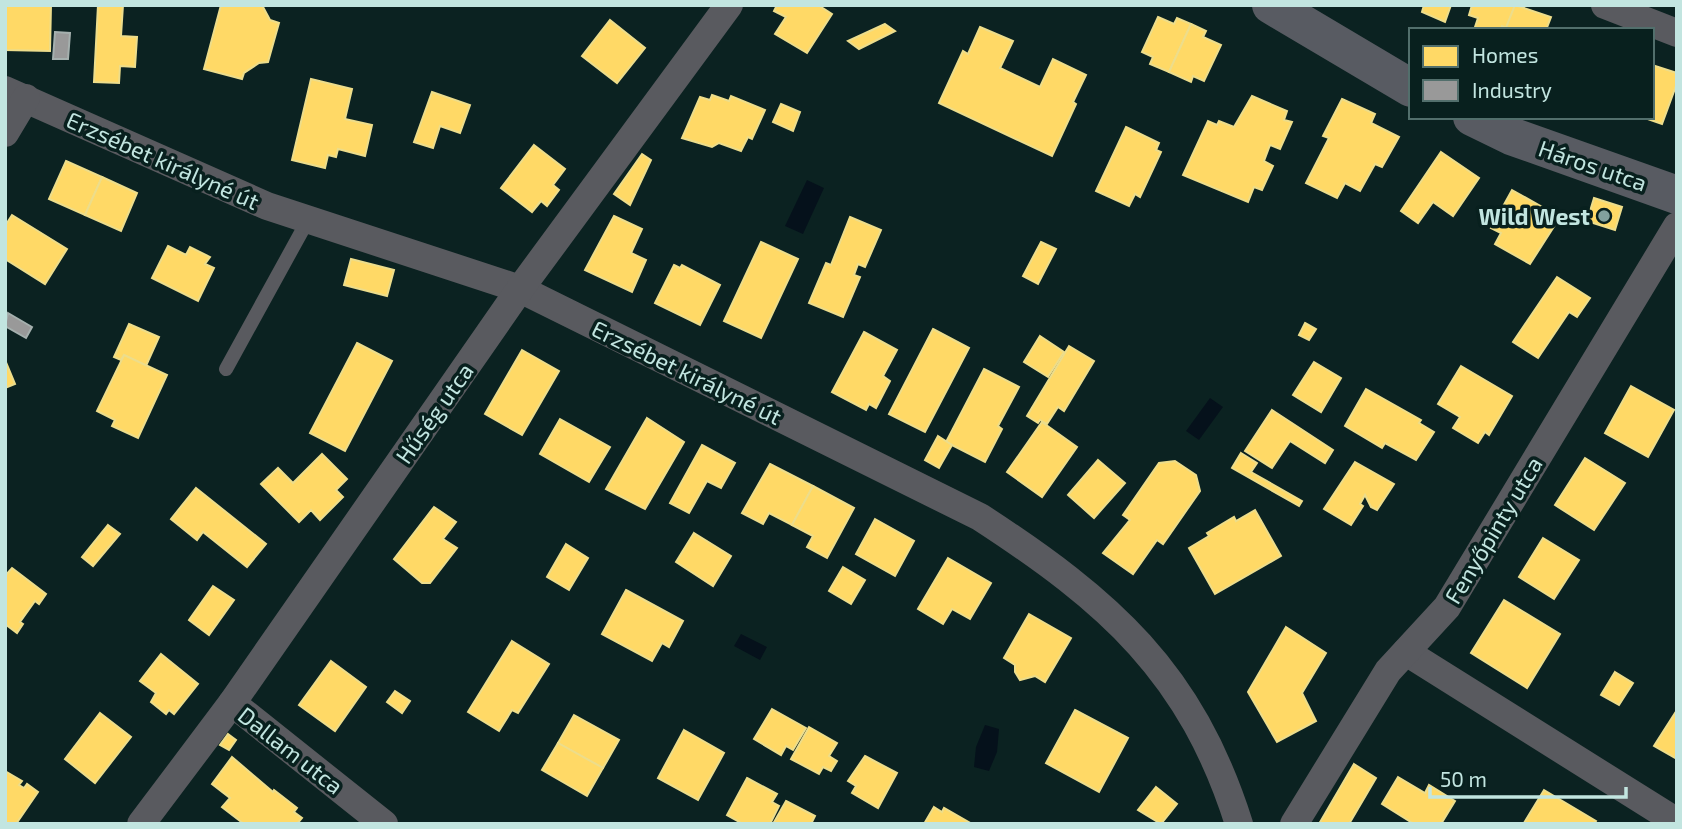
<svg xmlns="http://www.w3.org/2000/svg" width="1682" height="829" font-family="'Exo 2',sans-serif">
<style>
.water{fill:#05111b}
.homes{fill:#ffd966;stroke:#eddd8b;stroke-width:2}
.industry{fill:#999;stroke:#a5b0ae;stroke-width:2}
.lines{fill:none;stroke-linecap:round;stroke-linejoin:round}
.lane{stroke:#595a5f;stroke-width:14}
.street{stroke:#595a5f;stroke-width:28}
.secondary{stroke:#585b62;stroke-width:38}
.poi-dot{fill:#82a19d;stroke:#08201e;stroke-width:2.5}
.labels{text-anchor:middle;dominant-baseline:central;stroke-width:7;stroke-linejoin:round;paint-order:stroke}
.street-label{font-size:23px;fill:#c2e5e0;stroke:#08201e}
.poi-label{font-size:23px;font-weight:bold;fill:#c2e5e0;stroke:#08201e;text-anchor:end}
</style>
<rect width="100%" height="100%" fill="#0b2221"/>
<!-- water -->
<g class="water">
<polygon points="807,180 824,188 803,234 785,226"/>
<polygon points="1210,398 1223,407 1199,440 1186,431"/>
<polygon points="741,634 767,647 760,660 734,646"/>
<polygon points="985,725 999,729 997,752 989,771 974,767 976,747"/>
</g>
<!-- homes -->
<g class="homes">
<polygon points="5,5 51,5 50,51 5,50"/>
<polygon points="98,5 123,5 121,36 137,37 135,67 120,66 119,83 94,82"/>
<polygon points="221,5 262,5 270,20 279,23 268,62 259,63 244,73 242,79 204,69"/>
<polygon points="777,5 818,5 832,14 807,53 775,34 786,17 774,11"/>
<polygon points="1424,5 1451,5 1445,22 1422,12"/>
<polygon points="1472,5 1515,5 1506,28 1502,26 1500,30 1474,30 1478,18 1469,15"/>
<polygon points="1515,5 1551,17 1546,30 1506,28"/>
<polygon points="1158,17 1174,24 1177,18 1191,24 1169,72 1150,64 1153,57 1142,52"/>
<polygon points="610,20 645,48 617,83 582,56"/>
<polygon points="885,24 895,31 859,49 848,41"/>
<polygon points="1191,24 1206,31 1203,37 1221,45 1204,81 1193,76 1191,82 1169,72"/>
<polygon points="980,27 1013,41 1000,68 1040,87 1053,59 1086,75 1073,102 1076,104 1052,156 939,103 963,51 968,54"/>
<polygon points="1652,65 1677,73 1677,83 1662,124 1642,117 1652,117"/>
<polygon points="311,79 352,89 345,119 372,125 365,156 338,149 336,157 328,155 325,168 292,160"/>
<polygon points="432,92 470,105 460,133 440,126 433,148 414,142"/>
<polygon points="712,95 729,101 731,96 765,110 752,139 748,137 741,151 719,143 712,147 682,138 700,97 710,100"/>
<polygon points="1252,96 1287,111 1284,120 1292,122 1280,149 1270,145 1264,161 1273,166 1262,190 1254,187 1248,202 1183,175 1208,121 1217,125 1219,121 1234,127"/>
<polygon points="1342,99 1375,114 1371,123 1399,137 1382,167 1375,164 1360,191 1345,183 1337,198 1306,183 1329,138 1323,136"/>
<polygon points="781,104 800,112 793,131 773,122"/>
<polygon points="1126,127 1159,143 1156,150 1161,152 1140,197 1135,194 1129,206 1096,191"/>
<polygon points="534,145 565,169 553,185 559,190 547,206 541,201 532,212 501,188"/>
<polygon points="1441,152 1479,178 1453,216 1433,202 1418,223 1401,211"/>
<polygon points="642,154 651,160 630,205 614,194"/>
<polygon points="66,161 102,177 85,215 49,199"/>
<polygon points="102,177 137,193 121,231 85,215"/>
<polygon points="1512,190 1560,217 1530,264 1495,244 1501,233 1491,228"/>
<polygon points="1594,198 1622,207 1615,230 1587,221"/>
<polygon points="12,215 67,249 45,284 5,259 5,226"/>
<polygon points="614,216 642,229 631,253 646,260 632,292 585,270"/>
<polygon points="850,217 881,230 865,267 858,264 854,275 860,277 843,317 809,303 826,263 831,265"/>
<polygon points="761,242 798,259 761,338 724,321"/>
<polygon points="1041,242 1056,249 1038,284 1023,276"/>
<polygon points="168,246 186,255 190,247 210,257 205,264 214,268 198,301 152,278"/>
<polygon points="351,259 394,270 387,296 344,285"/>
<polygon points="674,265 680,268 682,265 720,285 700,325 655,303"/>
<polygon points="1557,277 1590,298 1577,317 1569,312 1538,358 1513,342"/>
<polygon points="1305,323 1316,329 1309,340 1299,335"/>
<polygon points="129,324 159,337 146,366 124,355 121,360 114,357"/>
<polygon points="933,329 969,348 925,432 889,414"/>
<polygon points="864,332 897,350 883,376 890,381 876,408 869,404 866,410 832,392"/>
<polygon points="1040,336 1064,352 1048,377 1024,362"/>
<polygon points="357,343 392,361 345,451 310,433"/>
<polygon points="1069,346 1094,361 1064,411 1058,407 1047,424 1040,420 1038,423 1027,416"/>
<polygon points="522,350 559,371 522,435 485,414"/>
<polygon points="124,355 167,375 138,438 112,426 115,420 97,411"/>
<polygon points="5,360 15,384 5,388"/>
<polygon points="1314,362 1341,378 1321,412 1293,395"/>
<polygon points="1461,366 1512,396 1489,435 1485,432 1478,443 1453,428 1460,417 1438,404"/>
<polygon points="984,369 1019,387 998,426 1002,429 985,462 946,442"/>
<polygon points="1631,386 1674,410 1648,457 1605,433"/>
<polygon points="1366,389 1421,420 1419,423 1434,432 1416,460 1385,443 1382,448 1345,426"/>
<polygon points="1272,410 1333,450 1325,463 1290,441 1272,468 1245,451"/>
<polygon points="647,418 684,442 645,509 606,489"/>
<polygon points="560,419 610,447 589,482 540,454"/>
<polygon points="1042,422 1077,447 1042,497 1007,472"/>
<polygon points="938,436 952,445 939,468 925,460"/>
<polygon points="702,445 735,463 721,488 707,481 689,513 670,503"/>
<polygon points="1241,453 1257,463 1251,472 1302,501 1299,506 1232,468"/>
<polygon points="322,454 347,479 336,490 343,497 320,520 311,510 299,522 261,484 278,468 293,483"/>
<polygon points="1585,458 1625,483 1594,530 1555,505"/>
<polygon points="1098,460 1125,483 1094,518 1068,495"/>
<polygon points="1175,461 1196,475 1200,491 1163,544 1157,540 1133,574 1103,553 1130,520 1123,515 1159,463"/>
<polygon points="1355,462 1394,484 1377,510 1371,507 1365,495 1360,504 1363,506 1351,525 1324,509"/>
<polygon points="770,464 813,486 792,525 769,513 763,524 742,513"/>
<polygon points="813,486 854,508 827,558 807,547 813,536 792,525"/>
<polygon points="196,488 266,544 247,567 203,532 197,540 171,519"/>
<polygon points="434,507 456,522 443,539 457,548 430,583 422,583 394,559"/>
<polygon points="1255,510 1281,556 1215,594 1189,548 1209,536 1207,533 1234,517 1236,521"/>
<polygon points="875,519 914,541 895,576 856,554"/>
<polygon points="108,525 120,534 93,566 82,557"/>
<polygon points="694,533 731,556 713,586 676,562"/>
<polygon points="1543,538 1579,560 1554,599 1519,577"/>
<polygon points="566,544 588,558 569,590 547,577"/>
<polygon points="948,558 991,583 970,619 952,609 943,624 918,609"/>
<polygon points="843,567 865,580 851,604 829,591"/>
<polygon points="12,568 46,594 39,604 35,601 20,622 23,624 17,633 5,624 5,576"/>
<polygon points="213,586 234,600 209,635 189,620"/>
<polygon points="626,590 683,621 669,647 662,643 652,661 602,634"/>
<polygon points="1504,600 1560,634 1527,688 1471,653"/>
<polygon points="1029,614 1071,638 1045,682 1035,676 1020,680 1015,672 1015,665 1004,658"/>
<polygon points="1286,627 1326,653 1302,693 1316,721 1277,742 1248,692"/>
<polygon points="512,641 549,664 518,713 512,710 499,731 468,712"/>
<polygon points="161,654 198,684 174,714 169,710 166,714 151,702 156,693 140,681"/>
<polygon points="331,661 366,687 335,731 299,705"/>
<polygon points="1615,672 1633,683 1619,705 1601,695"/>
<polygon points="395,691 410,701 402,713 387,702"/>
<polygon points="772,709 806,728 793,750 786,746 781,755 754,739"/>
<polygon points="1075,710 1128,738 1099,792 1046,763"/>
<polygon points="1677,710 1677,759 1654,746"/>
<polygon points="100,713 131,737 95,783 65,759"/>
<polygon points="574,715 619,740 603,768 558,743"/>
<polygon points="809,727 837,743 829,756 837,761 831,771 823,767 819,774 791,759"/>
<polygon points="684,730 724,753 698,800 658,778"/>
<polygon points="228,734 236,740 229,750 220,745"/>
<polygon points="558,743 603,768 587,796 542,770"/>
<polygon points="865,756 897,773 878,808 852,793 856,786 848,781"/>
<polygon points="232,757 273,792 274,790 297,808 294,812 302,818 297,824 244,824 222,807 230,798 212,784"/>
<polygon points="1354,764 1376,778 1349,824 1319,824"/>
<polygon points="5,771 22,781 19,785 24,788 27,784 38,792 16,824 5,824"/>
<polygon points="1398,777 1425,793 1429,785 1455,801 1441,824 1414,824 1382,804"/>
<polygon points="747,778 777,794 772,802 779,806 770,824 743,824 727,815"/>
<polygon points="1156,787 1177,804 1161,824 1138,810"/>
<polygon points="1544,790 1596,821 1594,824 1524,823"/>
<polygon points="786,801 815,816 811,824 773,824"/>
<polygon points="934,807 942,812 944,808 972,824 924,824"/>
</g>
<!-- industry -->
<g class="industry">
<polygon points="55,32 70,33 68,59 53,59"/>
<polygon points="8,313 32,327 26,338 5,326"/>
</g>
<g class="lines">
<!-- lane -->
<polyline class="lane" points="226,369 308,220"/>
<!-- street -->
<g class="street">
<polyline points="1605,5 1677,33"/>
<path d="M5,90l262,116 253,83 460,228c129,84 211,155 259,307"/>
<polyline points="5,133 26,98"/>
<polyline points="1406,652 1677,822"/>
<polyline points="232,703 384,824"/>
<polyline points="141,824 232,703 520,289 729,5"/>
<polyline points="1294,824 1388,671 1447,607 1677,226"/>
</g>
<!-- secondary -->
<g class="secondary">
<polyline points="1271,5 1411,88"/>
<polyline points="1472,117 1511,136 1677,195"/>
</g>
</g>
<!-- markers -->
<circle class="poi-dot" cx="1604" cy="216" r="7"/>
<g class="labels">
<!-- street labels -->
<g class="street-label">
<text transform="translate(163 160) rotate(24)">Erzsébet királyné út</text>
<text transform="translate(1593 165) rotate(19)">Háros utca</text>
<text transform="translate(687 372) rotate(26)">Erzsébet királyné út</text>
<text transform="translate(434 413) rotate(-55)">Hűség utca</text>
<text transform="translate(1493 530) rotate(-59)">Fenyőpinty utca</text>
<text transform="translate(291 750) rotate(38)">Dallam utca</text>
</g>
<!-- poi labels -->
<g class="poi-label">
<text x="1590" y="216">Wild West</text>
</g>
</g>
<!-- border -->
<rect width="1682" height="829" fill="none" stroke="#c2e5e0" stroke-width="14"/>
<!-- legend -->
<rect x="1409" y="28" width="245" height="91" fill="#08201e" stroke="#526f6c" stroke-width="2"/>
<rect x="1423" y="46" width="35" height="21" fill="#ffd966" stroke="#526f6c" stroke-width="2"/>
<text x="1472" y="63" font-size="21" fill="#c2e5e0">Homes</text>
<rect x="1423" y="80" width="35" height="21" fill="#999999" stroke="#526f6c" stroke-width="2"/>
<text x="1472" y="98" font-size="21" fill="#c2e5e0">Industry</text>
<!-- scale -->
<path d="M1430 787v10h196v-10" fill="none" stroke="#c2e5e0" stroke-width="3.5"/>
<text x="1440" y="787" font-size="21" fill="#c2e5e0" stroke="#08201e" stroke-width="5" paint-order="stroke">50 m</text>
</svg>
